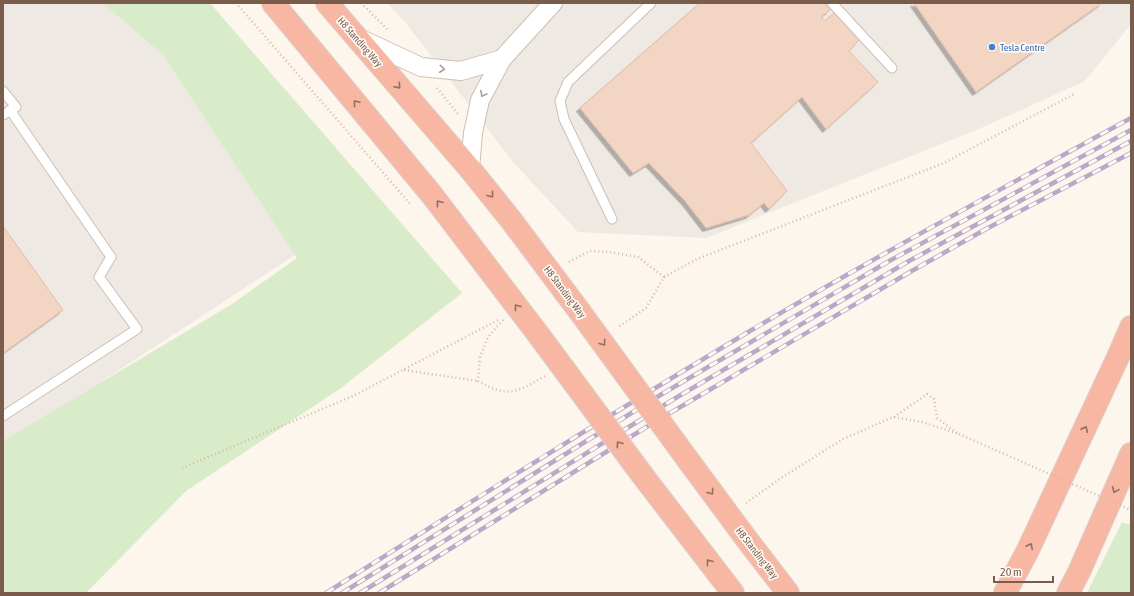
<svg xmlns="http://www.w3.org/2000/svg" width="1134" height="596" font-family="'Asap Condensed',sans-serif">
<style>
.industrial{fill:#efe9e4}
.green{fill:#d8ecc9}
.building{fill:#f3d5c3;stroke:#e6bba3;filter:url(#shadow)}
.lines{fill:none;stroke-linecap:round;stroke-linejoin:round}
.lane-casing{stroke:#d1beb0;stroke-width:11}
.street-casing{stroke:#d1beb0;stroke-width:20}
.highway-casing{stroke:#dad1cd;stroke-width:24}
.path{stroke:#d9b8a5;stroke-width:2.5;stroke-dasharray:1 3;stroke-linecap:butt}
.lane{stroke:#fff;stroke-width:9}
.street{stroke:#fff;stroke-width:18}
.highway{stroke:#f7b7a3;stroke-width:22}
.rail-casing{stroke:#b9a8c9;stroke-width:4.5}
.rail{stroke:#fffaf3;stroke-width:3;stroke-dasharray:9;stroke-linecap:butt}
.highway-bridge-casing{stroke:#dad1cd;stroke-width:24;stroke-linecap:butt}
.path-bridge{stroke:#d9b8a5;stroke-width:2.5;stroke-dasharray:1 3;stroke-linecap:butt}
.highway-bridge{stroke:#f7b7a3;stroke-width:22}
.oneway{stroke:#af9d94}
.oneway2{stroke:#936e5e}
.shop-dot{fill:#3f7fe0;stroke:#fffaf3;stroke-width:1.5}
.labels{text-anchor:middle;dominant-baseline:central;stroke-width:3.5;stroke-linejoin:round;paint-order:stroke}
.street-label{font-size:10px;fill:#7a5c4d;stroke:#fffaf3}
.shop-label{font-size:10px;fill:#366cbe;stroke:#fffaf3;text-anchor:start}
</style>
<defs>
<filter id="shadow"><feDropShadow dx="-3.5" dy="3.5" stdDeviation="0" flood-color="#0004"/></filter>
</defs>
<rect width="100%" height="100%" fill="#fdf6ec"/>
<!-- industrial -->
<g class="industrial">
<polygon points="3,3 108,3 165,55 298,253 3,446"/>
<polygon points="387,3 1131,3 1131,24 1085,81 981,128 706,238 578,232 513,162 405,22"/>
</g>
<!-- green -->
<g class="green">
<polygon points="103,3 210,3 462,293 341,388 186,491 86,593 3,593 3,441 232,304 297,258 163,55"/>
<polygon points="1122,522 1131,525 1131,593 1087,593"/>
</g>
<!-- building -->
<g class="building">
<polygon points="700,3 824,3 830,10 821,17 825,21 834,13 860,39 849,51 878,82 826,129 802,97 751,143 787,191 769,209 764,203 749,215 706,228 686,202 649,163 633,173 580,108"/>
<polygon points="914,3 1102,3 976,92"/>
<polygon points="3,226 63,310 3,353"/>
</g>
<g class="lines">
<!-- lane casing -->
<g class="lane-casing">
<g id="lane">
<polyline points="832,3 892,68"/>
<polyline points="3,91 16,107 3,115"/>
<polyline points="612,219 564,119 560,101 568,82 651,3"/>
<polyline points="3,416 137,329 99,277 111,257 10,110"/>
</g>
</g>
<!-- street casing -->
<g class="street-casing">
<g id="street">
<polyline points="359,38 421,67 461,71 502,59"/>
<polyline points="470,169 473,133 480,100 502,59 553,3"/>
</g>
</g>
<!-- highway casing -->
<g class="highway-casing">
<g id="highway">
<polyline points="273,3 432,195 541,338"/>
<polyline points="327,3 470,169 511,220 580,312"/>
<polyline points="688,460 745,537 788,593"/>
<polyline points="643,476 733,593"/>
<polyline points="1005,593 1028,550 1118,357 1131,327"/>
<polyline points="1068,593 1079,572 1131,454"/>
</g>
</g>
<!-- path -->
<g class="path">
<polyline points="236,3 411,205"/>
<polyline points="361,3 387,29"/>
<polyline points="437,88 458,114"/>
<polyline points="569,262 590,251 609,252 638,257 664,277 646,308 617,328"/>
<polyline points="664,277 697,259 944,163 1076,93"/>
<path d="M503,320l-15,17 -8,20 -2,24c29,17 38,12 67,-5"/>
<polyline points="404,370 478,381"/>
<polyline points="894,417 927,394 934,399 937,418 957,433"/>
<polyline points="182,468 353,396 500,319"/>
<polyline points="746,503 781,478 843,439 893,417 922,422 959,434"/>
</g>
<!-- lane -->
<use href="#lane" class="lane"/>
<!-- street -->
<use href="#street" class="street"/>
<!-- highway -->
<use href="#highway" class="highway"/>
<!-- rail casing -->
<g class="rail-casing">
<g id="rail">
<path d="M326,593c141,-89 281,-177 424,-262 125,-74 253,-143 381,-213"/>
<polyline points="342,593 662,394 891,260 1131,130"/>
<polyline points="360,593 679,396 909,261 1131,141"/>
<polyline points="379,593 648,426 910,272 986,229 1131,153"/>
</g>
</g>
<!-- rail -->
<use href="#rail" class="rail"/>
<!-- highway-bridge casing -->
<g class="highway-bridge-casing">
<g id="highway-bridge">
<polyline points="580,312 688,460"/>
<polyline points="541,338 643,476"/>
</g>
</g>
<!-- path-bridge -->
<polyline class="path-bridge" points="959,434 1131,510"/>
<!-- highway-bridge -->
<use href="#highway-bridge" class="highway-bridge"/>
</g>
<!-- one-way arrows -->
<defs><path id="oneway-chevron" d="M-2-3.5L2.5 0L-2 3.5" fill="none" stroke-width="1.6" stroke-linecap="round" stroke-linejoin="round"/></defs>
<g class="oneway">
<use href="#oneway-chevron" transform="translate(442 69) rotate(6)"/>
<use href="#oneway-chevron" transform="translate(483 94) rotate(118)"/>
</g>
<g class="oneway2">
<use href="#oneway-chevron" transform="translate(398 86) rotate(49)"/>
<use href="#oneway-chevron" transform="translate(356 103) rotate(-130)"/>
<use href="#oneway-chevron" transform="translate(491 195) rotate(52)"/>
<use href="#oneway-chevron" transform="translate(439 203) rotate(-127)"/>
<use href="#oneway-chevron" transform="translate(517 307) rotate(-127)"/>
<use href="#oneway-chevron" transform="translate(603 343) rotate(54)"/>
<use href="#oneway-chevron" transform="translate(1085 429) rotate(-65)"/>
<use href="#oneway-chevron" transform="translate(619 444) rotate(-126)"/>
<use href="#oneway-chevron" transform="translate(1115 490) rotate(114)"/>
<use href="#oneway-chevron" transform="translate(711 492) rotate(54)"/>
<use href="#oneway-chevron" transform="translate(1030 546) rotate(-64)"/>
<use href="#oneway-chevron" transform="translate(709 562) rotate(-128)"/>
</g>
<!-- markers -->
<circle class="shop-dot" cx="992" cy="47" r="4"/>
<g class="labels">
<!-- street labels -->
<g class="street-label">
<text transform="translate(360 42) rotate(49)">H8 Standing Way</text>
<text transform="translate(565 292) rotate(53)">H8 Standing Way</text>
<text transform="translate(757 553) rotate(52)">H8 Standing Way</text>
</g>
<!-- shop labels -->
<g class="shop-label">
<text x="1000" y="47">Tesla Centre</text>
</g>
</g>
<!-- border -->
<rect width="1134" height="596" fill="none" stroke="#7a5c4d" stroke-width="8"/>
<!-- scale -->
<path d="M994 576v6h59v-6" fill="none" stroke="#7a5c4d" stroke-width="2"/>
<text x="1000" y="576" font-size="12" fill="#7a5c4d" stroke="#fffaf3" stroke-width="3" paint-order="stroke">20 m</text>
</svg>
